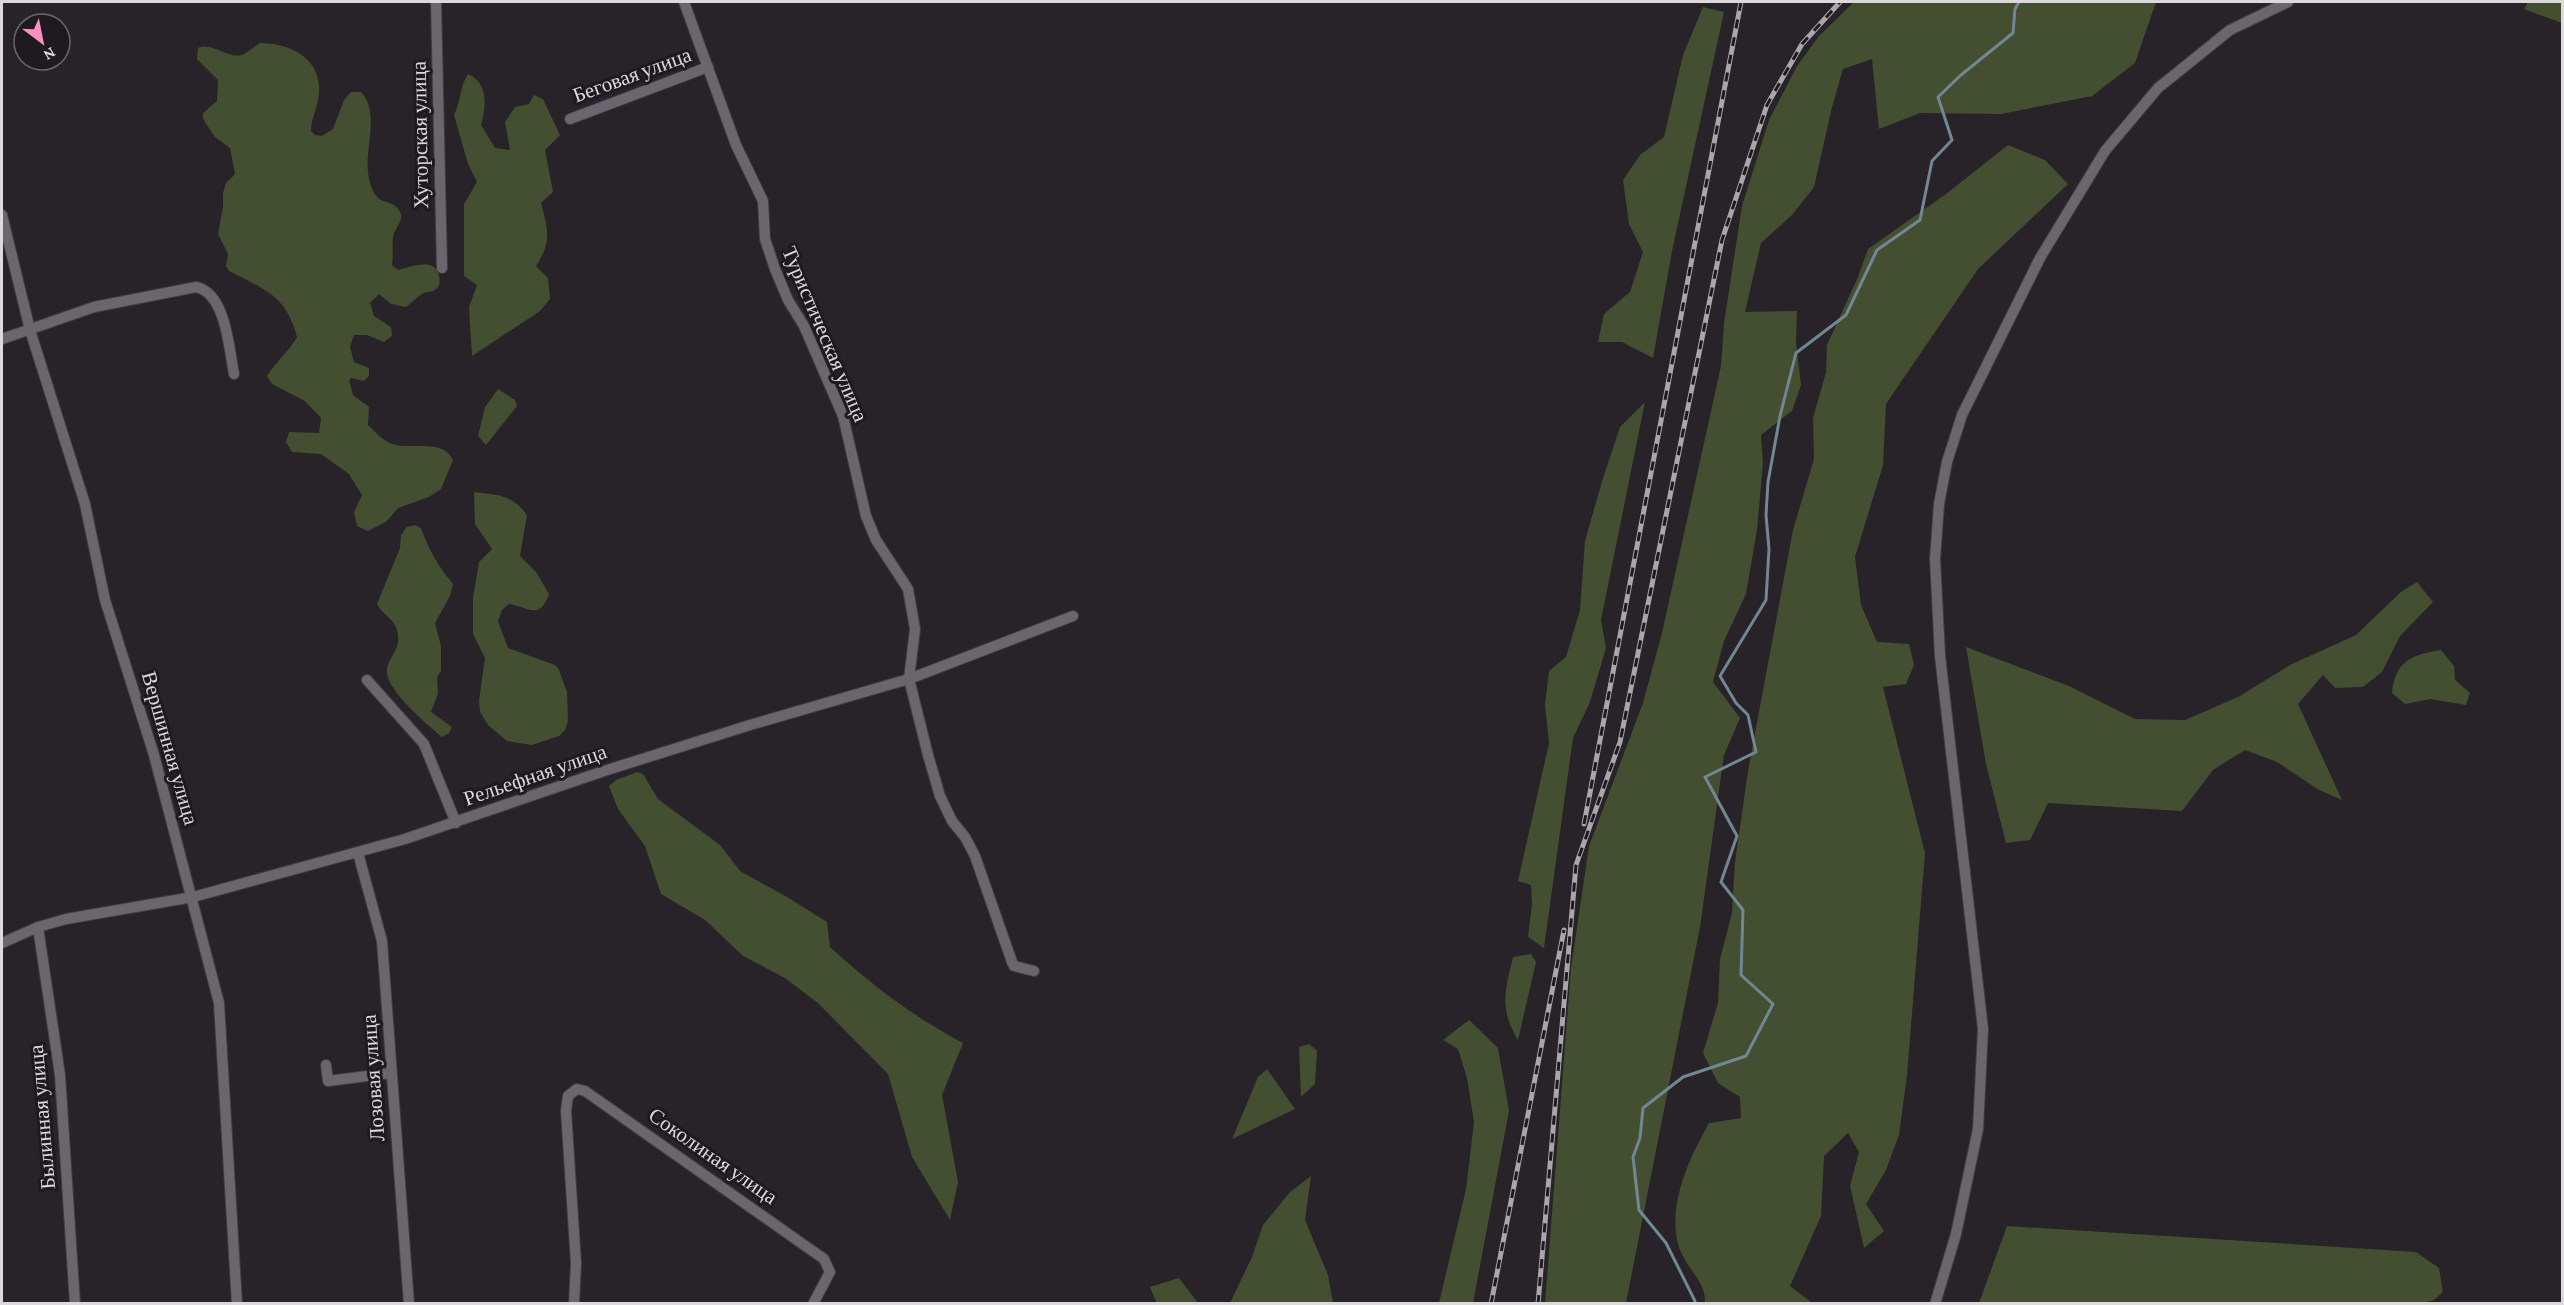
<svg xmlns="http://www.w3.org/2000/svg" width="2564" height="1305" font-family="'Crimson Pro',serif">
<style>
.forest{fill:#444e31}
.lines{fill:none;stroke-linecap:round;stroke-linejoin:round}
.stream{stroke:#718794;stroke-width:3}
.minor-casing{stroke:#423e43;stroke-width:12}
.minor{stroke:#6b666d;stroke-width:10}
.rail-casing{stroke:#aaa7ab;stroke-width:5}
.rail{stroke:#1e1a20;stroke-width:3;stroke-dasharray:9;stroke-linecap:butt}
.labels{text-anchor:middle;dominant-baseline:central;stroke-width:6;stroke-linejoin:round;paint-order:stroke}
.street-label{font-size:21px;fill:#dcd9dd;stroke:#1e1a20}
</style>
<rect width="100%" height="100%" fill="#282329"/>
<!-- forest -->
<g class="forest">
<polygon points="1854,2 2156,2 2135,63 2092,96 2001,114 1920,113 1879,129 1872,59 1843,69 1832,107 1814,187 1792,215 1761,243 1745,312 1797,311 1796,343 1801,385 1792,411 1761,435 1763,463 1757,530 1746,594 1724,641 1713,682 1740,718 1724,755 1700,927 1626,1303 1545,1303 1571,968 1589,846 1643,703 1662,633 1721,366 1724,323 1742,206 1769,120 1797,66 1819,36"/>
<polygon points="2528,2 2562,2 2562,23 2524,9"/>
<polygon points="1703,7 1724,12 1672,251 1653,358 1622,342 1598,342 1604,314 1630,292 1643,252 1629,224 1623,180 1640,155 1664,137 1683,55"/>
<path d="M260,43c30,0 62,15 59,51 -1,13 -8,24 -8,37l4,4 7,1 11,-7 11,-29 7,-8h10c19,20 4,55 7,80 5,40 24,23 32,40 4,7 -3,14 -6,21 -3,10 0,21 -2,32l6,5c12,-3 37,-13 41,5 1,4 1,10 -2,13 -4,5 -8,3 -13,5 -7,3 -12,10 -18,14l-15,-3 -12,-10 -9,9 4,13 17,11 1,9 -8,6 -17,-7h-13l-4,12 4,15 15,6v8l-5,5 -13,-3 -2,2 4,15 16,12 -1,18c9,9 16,17 28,20 19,4 47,-6 57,15l-12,29 -12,8 -31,11 -12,14 -18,9 -11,-5 -3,-14 8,-17 -13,-21 -28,-20 -29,-2 -6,-10 3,-10 30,1 2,-15 -16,-17 -33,-17 -5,-8c9,-15 22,-24 30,-39 -11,-42 -32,-47 -68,-66l-3,-5 2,-12 -10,-20 5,-27v-14l3,-10 9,-9 -5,-26 -15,-11 -12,-18v-6l14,-12 1,-21 -21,-21 1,-11c15,-7 31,13 46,6 5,-3 11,-8 16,-11z"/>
<path d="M468,74c21,9 18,33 13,51l14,23 15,2 -5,-28 10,-15 14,-3 5,-9 9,4 17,36 -15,15 8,42 -12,11c7,26 11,39 -5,63l12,12 2,21 -10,12 -68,45 -3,-49 8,-22 -13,-9v-72l13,-22 -9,-18 -14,-49c8,-16 5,-27 14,-41z"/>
<path d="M2008,145l37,15 23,24 -90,85 -92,135 -3,61 -28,92 6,48 16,37 32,2 5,21 -8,19 -23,3 42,166 -18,222 -8,60 -13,35 -20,34 18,27 -20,17 -14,-62 9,-34 -11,-19 -24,23 -3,60 -31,70 22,17h-107c1,-21 -17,-33 -25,-53 -15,-40 9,-92 29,-127l32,-5 -1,-21 -22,-14 -15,-30 15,-50 2,-44 12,-46 3,-51 13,-91 45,-241 21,-71 -1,-41 13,-46 1,-27 31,-68 10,-28 78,-55z"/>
<polygon points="498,389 515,400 517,406 486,445 478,436 485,407"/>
<polygon points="1645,402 1601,620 1606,648 1590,702 1573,738 1544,948 1528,937 1532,904 1531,885 1518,881 1549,743 1545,705 1549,671 1566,657 1580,610 1585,541 1603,478 1620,427"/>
<path d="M474,492c23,3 38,2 53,23l-7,41 16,16 13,22c-10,27 -20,13 -40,10l-7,6 -4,11 10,27 47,17 4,5 8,22 1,29 -3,9 -6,6 -27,9 -13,-2 -12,-2 -19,-16 -8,-13 -1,-11 6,-43 -12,-24v-36l6,-36 13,-13 -17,-25z"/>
<path d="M415,525l6,3c8,22 17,38 32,56l-3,12 -15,27 6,23v25l-4,6 1,16 -7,19 21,15 -3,6 -7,4c-14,-12 -58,-48 -55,-68 2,-13 13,-18 11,-35 -2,-15 -16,-19 -21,-30l23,-56 1,-13 6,-8z"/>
<polygon points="2417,582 2433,602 2400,636 2382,672 2363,687 2335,688 2323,675 2298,704 2342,800 2319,790 2277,762 2245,750 2213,770 2182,811 2048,803 2030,840 2006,843 1986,764 1966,647 2069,686 2135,719 2185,720 2240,696 2290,665 2356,635 2401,592"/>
<path d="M2441,650l13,16 1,14 15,13 -4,12 -36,-6 -25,5 -13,-11c3,-32 19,-38 49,-43z"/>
<path d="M637,772l6,2 15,25 62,46 20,26 47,26 40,25 3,25c42,38 82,69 133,96l-21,52 16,87 -8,38 -38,-63 -24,-83 -70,-71 -33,-25 -42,-22 -38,-36 -44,-26 -16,-48 -27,-37 -9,-23 7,-6z"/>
<path d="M1531,954l5,8 -18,78c-19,-31 -13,-50 -5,-83z"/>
<polygon points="1469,1020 1498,1048 1509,1111 1473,1303 1439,1303 1466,1189 1474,1122 1467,1078 1458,1049 1443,1040"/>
<polygon points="1309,1044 1317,1051 1315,1084 1301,1097 1299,1047"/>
<polygon points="1267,1069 1295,1109 1232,1139 1258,1077"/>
<polygon points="1311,1176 1305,1220 1328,1275 1333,1303 1230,1303 1252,1257 1263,1225 1290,1192"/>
<polygon points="2007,1226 2416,1252 2439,1268 2443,1292 2434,1300 2420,1304 1979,1303"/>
<polygon points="1179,1278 1198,1303 1157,1304 1150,1287"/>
</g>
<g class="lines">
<!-- stream -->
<polyline class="stream" points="1694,1304 1695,1301 1666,1243 1639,1210 1633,1157 1640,1138 1643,1108 1683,1077 1746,1056 1773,1004 1741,975 1743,910 1721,882 1737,836 1705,777 1756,752 1748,715 1736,703 1720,676 1766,600 1769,549 1766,515 1768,482 1780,416 1796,353 1846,315 1877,250 1920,220 1932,161 1952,140 1938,97 1961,75 2013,33 2015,9 2019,2"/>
<!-- minor casing -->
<g class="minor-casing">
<g id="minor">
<polyline points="436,2 442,268"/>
<polyline points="684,2 736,145 763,201 765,239 775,269 788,300 804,326 843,416 866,516 876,540 908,589 915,629 909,679 928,755 940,796 952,821 965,837 975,856 1012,962 1014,966 1034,971"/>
<polyline points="570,119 708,67"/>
<polyline points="2,215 30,330 85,504 105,600 154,755 219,1003 237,1304"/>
<path d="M2,339l92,-32 102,-20c30,6 33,62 38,87"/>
<polyline points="367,680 424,744 456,823"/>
<polyline points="358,853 382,941 409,1304"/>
<polyline points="38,927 60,1075 75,1304"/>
<polyline points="2,943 38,927 66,919 193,897 405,839 604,771 750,725 909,679 1073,616"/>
<polyline points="326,1065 328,1081 391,1073"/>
<polyline points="574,1304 576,1263 566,1111 568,1096 577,1089 585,1091 824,1259 830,1272 813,1304"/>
<polyline points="1935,1304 1956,1234 1978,1129 1983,1029 1940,656 1935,559 1939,504 1947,462 1962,415 2040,258 2105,151 2158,88 2230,30 2288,2"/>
</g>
</g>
<!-- minor -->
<use href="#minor" class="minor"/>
<!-- rail casing -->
<g class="rail-casing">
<g id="rail">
<polyline points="1584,824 1741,2"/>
<polyline points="1491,1304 1564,930"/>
<polyline points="1538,1304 1576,865 1620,742 1722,240 1767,105 1802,44 1840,2"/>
</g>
</g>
<!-- rail -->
<use href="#rail" class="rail"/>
</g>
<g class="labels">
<!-- street labels -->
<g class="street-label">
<text transform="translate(632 75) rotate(-20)">Беговая улица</text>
<text transform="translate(420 135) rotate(-91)">Хуторская улица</text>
<text transform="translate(825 334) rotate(67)">Туристическая улица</text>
<text transform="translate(170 748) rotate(74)">Вершинная улица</text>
<text transform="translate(535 775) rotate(-19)">Рельефная улица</text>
<text transform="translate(373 1078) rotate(-94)">Лозовая улица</text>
<text transform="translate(42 1117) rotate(-95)">Былинная улица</text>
<text transform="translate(713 1156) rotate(35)">Соколиная улица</text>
</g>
</g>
<!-- border -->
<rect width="2564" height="1305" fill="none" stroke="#dcd9dd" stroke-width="6"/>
<!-- north arrow -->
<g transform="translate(42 42) rotate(148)"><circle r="28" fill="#1e1a20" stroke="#6a666c" stroke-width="1.5"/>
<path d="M0-4.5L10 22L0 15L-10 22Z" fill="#fc8fc2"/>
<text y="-9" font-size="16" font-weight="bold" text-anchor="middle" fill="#dcd9dd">N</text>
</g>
</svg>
